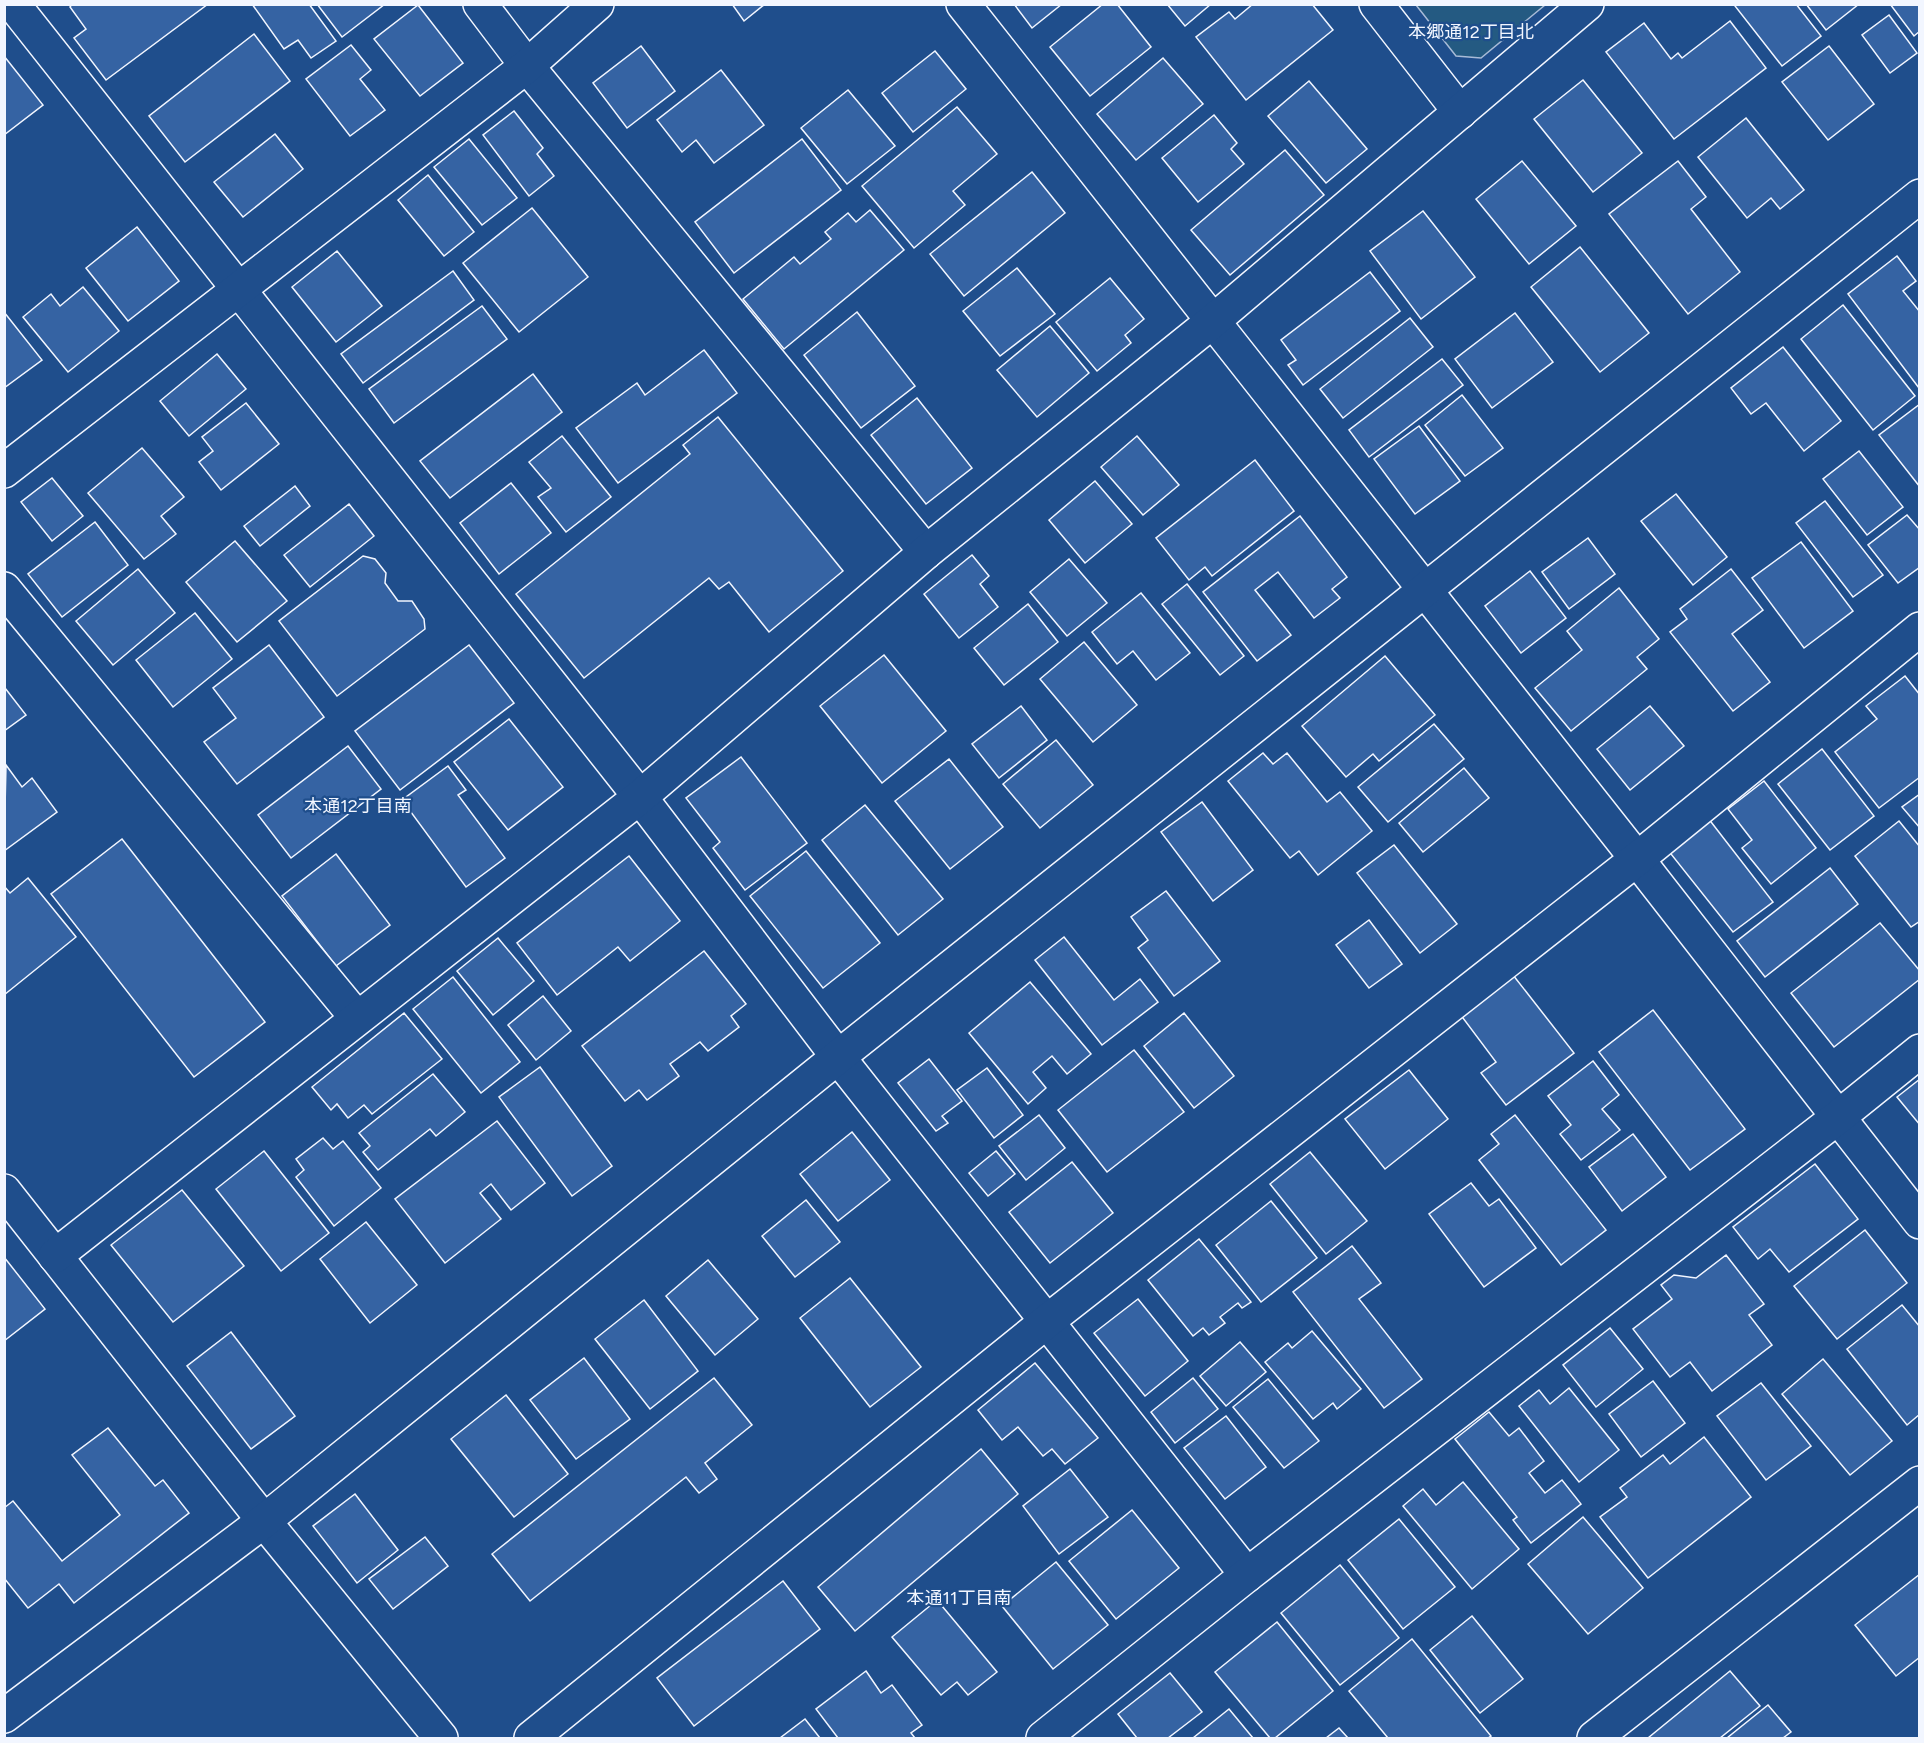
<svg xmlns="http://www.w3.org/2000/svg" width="1924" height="1743" font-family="Figtree,'Noto Sans JP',sans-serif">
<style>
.green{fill:#245a82;stroke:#a8bbd7;stroke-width:1.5}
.building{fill:#3563a3;stroke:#f2f6ff;stroke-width:1.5}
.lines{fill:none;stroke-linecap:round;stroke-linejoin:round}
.minor-casing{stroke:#f2f6ff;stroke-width:36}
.minor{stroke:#1f4e8c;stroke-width:33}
.labels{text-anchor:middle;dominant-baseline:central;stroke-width:4.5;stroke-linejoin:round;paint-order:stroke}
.neighbourhood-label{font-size:18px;fill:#f2f6ff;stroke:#1f4e8c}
</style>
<rect width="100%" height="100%" fill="#1f4e8c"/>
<!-- green -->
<polygon class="green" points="1416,5 1545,5 1481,58 1456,56"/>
<!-- building -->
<g class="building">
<polygon points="72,4 208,4 106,80 74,38 86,29 70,7"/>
<polygon points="252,4 309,4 336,41 311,58 298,40 284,49"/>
<polygon points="317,4 385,4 342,37"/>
<polygon points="732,4 765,4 744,21"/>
<polygon points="1014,4 1062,4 1032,28"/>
<polygon points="1103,4 1117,4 1151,47 1090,96 1050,47"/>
<polygon points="1167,4 1211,4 1185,26"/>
<polygon points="1253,4 1312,4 1333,30 1246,100 1196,37 1229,12 1235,19"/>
<polygon points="1736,4 1796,4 1821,36 1782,66 1735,6"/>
<polygon points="1806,4 1859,4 1826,30"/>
<polygon points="1890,4 1920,4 1920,31 1914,36"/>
<polygon points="418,5 463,63 420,96 374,39"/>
<polygon points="1889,15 1917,53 1890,73 1862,35"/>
<polygon points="1730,21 1766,68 1674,139 1606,52 1644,23 1671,59 1678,53 1682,58"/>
<polygon points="254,34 290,81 185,162 149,116"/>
<polygon points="351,45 371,70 360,79 385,110 350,136 306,79"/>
<polygon points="641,46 675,91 627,128 593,83"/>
<polygon points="1829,46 1874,104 1828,140 1782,82"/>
<polygon points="935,51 966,89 913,132 882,93"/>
<polygon points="4,56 43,105 4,135"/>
<polygon points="1163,58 1203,104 1136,160 1097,114"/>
<polygon points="721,70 764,125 714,163 696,140 682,152 657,120"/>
<polygon points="1583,80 1642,153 1593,192 1534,119"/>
<polygon points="1309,81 1367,149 1326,183 1268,116"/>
<polygon points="848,90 895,146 847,184 801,128"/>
<polygon points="957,107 997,154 953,191 965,205 914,248 862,186"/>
<polygon points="514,111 543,148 537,154 554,176 529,196 483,135"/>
<polygon points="1214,115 1237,143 1231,149 1244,164 1198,202 1162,158"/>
<polygon points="1746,118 1804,190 1780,209 1771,198 1747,218 1698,157"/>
<polygon points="275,134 303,169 243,217 214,182"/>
<polygon points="469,139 517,198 482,225 434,167"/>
<polygon points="802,139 841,190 734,273 695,222"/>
<polygon points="1285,150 1324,195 1230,275 1191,230"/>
<polygon points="1522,161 1576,226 1529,264 1476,199"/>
<polygon points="1678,161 1706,197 1691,209 1740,272 1688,314 1609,214"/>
<polygon points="1032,172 1065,213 964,296 930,254"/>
<polygon points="428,175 474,232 444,256 398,200"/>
<polygon points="532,208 588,277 519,332 463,263"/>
<polygon points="870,210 904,250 784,349 743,299 794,257 800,264 831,239 825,232 848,213 856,222"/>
<polygon points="1423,211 1475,277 1421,319 1370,251"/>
<polygon points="137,227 179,281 128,321 86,268"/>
<polygon points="1580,247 1649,333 1600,372 1531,287"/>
<polygon points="337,251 382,306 336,342 292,287"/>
<polygon points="1897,256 1916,281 1903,291 1920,312 1919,388 1848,294"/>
<polygon points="1017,268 1055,314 1000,356 963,311"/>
<polygon points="453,271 474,300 363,383 341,354"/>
<polygon points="1370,272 1400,311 1303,385 1288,365 1296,360 1281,340"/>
<polygon points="1110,278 1144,319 1125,335 1131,343 1097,371 1056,322"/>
<polygon points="83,287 119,331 68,372 23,317 51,294 60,306"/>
<polygon points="1843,305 1915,396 1873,430 1801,339"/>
<polygon points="482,306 507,339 394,423 369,389"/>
<polygon points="4,312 42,360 4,388"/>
<polygon points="857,312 915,386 861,428 804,355"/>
<polygon points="1515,313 1553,362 1492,408 1455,359"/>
<polygon points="1410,318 1433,347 1343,418 1320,389"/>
<polygon points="1050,326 1089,373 1037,417 997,370"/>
<polygon points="1783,347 1841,421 1804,451 1766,403 1751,414 1731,388"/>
<polygon points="704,350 737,393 618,483 576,428 637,383 645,395"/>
<polygon points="217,354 246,389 189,436 160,401"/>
<polygon points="1442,359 1463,385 1369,457 1349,430"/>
<polygon points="533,374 562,412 450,498 420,461"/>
<polygon points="1462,395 1503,448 1465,476 1425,425"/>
<polygon points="917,398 972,468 926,504 871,435"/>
<polygon points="246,403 279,444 221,490 199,462 213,451 202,437"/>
<polygon points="1920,404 1920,487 1879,435"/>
<polygon points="718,417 843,571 769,632 729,582 719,589 709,578 584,678 516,594 690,454 683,445"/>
<polygon points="1419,426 1460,481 1415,514 1374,459"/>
<polygon points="562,436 611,497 566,532 538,497 551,488 529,462"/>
<polygon points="1137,436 1179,485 1143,515 1101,467"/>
<polygon points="142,448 184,497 161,516 176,534 144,559 88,493"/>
<polygon points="1859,451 1903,507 1867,535 1823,479"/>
<polygon points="1255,460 1294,511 1212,576 1205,567 1189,580 1156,538"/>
<polygon points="52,478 83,516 52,541 21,502"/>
<polygon points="1095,481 1132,524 1085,563 1049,520"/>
<polygon points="511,483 551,533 499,574 460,523"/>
<polygon points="295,486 310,506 260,546 244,526"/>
<polygon points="1676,494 1727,557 1693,585 1641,521"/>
<polygon points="1825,501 1883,575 1853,597 1796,523"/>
<polygon points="349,504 374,536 310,587 284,555"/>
<polygon points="1907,515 1920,530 1920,567 1898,583 1868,545"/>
<polygon points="1300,516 1347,577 1332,589 1340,598 1314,618 1278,572 1255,590 1291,635 1257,661 1203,592"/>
<polygon points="95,522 128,565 62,617 28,574"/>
<polygon points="1588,538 1615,574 1569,609 1542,572"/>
<polygon points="235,541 287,601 237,642 186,582"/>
<polygon points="1801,542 1853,611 1804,648 1752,578"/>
<polygon points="972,555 989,576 980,584 998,607 959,638 924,594"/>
<polygon points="363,556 375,559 386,573 385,583 398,601 412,601 424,619 425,629 337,696 279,621"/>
<polygon points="1069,559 1107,603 1067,636 1030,592"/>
<polygon points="138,569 175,613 113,665 76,621"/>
<polygon points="1731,569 1763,610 1732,634 1770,682 1733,711 1670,632 1687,619 1680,609"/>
<polygon points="1530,571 1566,618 1521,653 1485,606"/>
<polygon points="1187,584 1244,656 1220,675 1162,604"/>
<polygon points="1619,588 1659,639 1637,657 1647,669 1571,731 1535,688 1582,650 1567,631"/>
<polygon points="1141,593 1190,653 1156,680 1133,651 1117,664 1092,632"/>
<polygon points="1028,604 1058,642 1004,685 974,648"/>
<polygon points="195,613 232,659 173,707 136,660"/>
<polygon points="1084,642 1137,705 1093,742 1040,679"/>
<polygon points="269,645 324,717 237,784 204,742 236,718 213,688"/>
<polygon points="469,645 514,703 400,790 355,731"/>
<polygon points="884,655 946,731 882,783 820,706"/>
<polygon points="1385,656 1435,715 1379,761 1373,754 1346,777 1302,726"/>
<polygon points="1905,676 1920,695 1920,777 1879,808 1835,752 1877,719 1866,706"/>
<polygon points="5,688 26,715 4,731 4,689"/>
<polygon points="1021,706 1047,740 999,778 972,744"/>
<polygon points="1650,706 1684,746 1630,790 1597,749"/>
<polygon points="509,719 563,787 508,830 454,762"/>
<polygon points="1434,724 1464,759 1388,822 1358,787"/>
<polygon points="1056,740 1093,785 1040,828 1003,784"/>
<polygon points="348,746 381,789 291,858 258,815"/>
<polygon points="1822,749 1874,816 1830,850 1778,784"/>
<polygon points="1263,753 1273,764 1287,753 1327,802 1340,792 1372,831 1318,875 1299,851 1290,858 1228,781"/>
<polygon points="741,757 807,843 745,890 713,848 720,842 686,798"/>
<polygon points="949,759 1003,827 950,869 895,801"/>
<polygon points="6,765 22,787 32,778 57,812 4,851"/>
<polygon points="448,766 466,790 458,795 505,858 466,887 402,800"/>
<polygon points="1464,768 1489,798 1423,852 1399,823"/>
<polygon points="1764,781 1816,848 1771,884 1742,848 1752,840 1728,809"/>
<polygon points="1920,794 1920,828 1902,807"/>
<polygon points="1202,802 1253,870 1213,901 1161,832"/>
<polygon points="865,805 943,899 898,935 822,840"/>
<polygon points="1708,818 1773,902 1733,932 1667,849"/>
<polygon points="1899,821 1920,847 1920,921 1911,927 1855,856"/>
<polygon points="122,839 265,1022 194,1077 51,894"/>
<polygon points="1394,845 1457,924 1420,953 1357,873"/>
<polygon points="806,851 880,943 823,988 750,896"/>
<polygon points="336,854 390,925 336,966 282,896"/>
<polygon points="629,856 680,921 630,961 618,947 557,995 517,943"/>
<polygon points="1830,868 1858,904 1765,977 1737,941"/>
<polygon points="28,878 76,937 4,995 4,886 10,893"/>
<polygon points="1166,891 1220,961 1174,996 1138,948 1148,940 1131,917"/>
<polygon points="1369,920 1402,964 1369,988 1336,945"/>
<polygon points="1880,923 1920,971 1920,979 1834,1047 1791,993"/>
<polygon points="1064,937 1114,1000 1140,979 1158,1002 1102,1045 1035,960"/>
<polygon points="498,938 534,981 493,1015 457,971"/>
<polygon points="704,951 746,1004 731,1016 739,1027 708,1051 700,1042 670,1064 679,1076 647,1100 639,1090 625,1101 582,1046"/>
<polygon points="1513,975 1574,1053 1506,1105 1481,1073 1496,1062 1460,1014"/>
<polygon points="453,977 520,1062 481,1093 413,1009"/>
<polygon points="1030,982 1091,1054 1067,1074 1052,1056 1033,1072 1046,1088 1028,1104 969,1033"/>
<polygon points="543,996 571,1031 536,1060 508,1025"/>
<polygon points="1653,1010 1745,1129 1690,1170 1599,1052"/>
<polygon points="404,1013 442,1059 372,1114 364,1105 348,1118 337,1104 331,1110 312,1087"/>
<polygon points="1184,1013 1234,1076 1194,1108 1144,1046"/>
<polygon points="1134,1050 1184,1112 1107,1172 1058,1110"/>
<polygon points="929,1059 962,1101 942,1116 948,1123 936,1131 898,1083"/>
<polygon points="1593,1061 1619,1095 1602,1109 1620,1130 1581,1160 1560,1134 1571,1125 1548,1096"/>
<polygon points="540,1067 612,1166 572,1196 499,1097"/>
<polygon points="987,1068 1023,1115 994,1138 957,1090"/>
<polygon points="1409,1070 1448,1119 1385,1169 1345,1119"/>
<polygon points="433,1074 465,1112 436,1136 430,1129 378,1170 363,1152 370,1146 359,1133"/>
<polygon points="1920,1079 1920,1125 1897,1097"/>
<polygon points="1039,1115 1065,1148 1026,1180 999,1146"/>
<polygon points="1515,1115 1606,1230 1561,1265 1479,1160 1499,1144 1491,1134"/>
<polygon points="497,1121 545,1183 511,1210 491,1184 480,1193 501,1219 445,1263 395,1199"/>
<polygon points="852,1132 890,1180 838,1221 800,1174"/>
<polygon points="1633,1134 1666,1177 1622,1211 1589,1167"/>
<polygon points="323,1138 333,1149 343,1141 381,1188 334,1226 296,1177 304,1170 296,1159"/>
<polygon points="264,1151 329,1233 281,1271 216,1189"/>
<polygon points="996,1151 1015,1174 988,1196 969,1173"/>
<polygon points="1310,1152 1367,1221 1326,1254 1270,1184"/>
<polygon points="1072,1162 1113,1213 1050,1263 1009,1212"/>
<polygon points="1815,1164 1858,1219 1789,1272 1770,1249 1758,1259 1733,1227"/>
<polygon points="1471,1183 1489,1206 1499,1199 1536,1248 1484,1287 1429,1214"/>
<polygon points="182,1190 244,1266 173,1322 111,1245"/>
<polygon points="806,1200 840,1242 795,1277 762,1236"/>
<polygon points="1271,1201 1317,1258 1261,1302 1216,1245"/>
<polygon points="366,1222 417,1285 370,1323 320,1259"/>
<polygon points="1865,1230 1907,1283 1837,1339 1794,1286"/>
<polygon points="1199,1239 1251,1302 1242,1308 1238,1303 1220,1317 1225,1323 1209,1335 1203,1328 1193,1336 1148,1280"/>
<polygon points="1352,1246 1381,1283 1359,1299 1422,1379 1384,1408 1293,1292"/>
<polygon points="1726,1255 1764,1304 1749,1315 1772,1345 1712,1391 1690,1362 1670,1377 1633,1329 1672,1299 1661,1285 1674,1275 1696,1278"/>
<polygon points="4,1257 45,1309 4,1341"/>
<polygon points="708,1260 758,1319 715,1355 666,1296"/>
<polygon points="850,1278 921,1367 870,1407 800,1318"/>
<polygon points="1138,1299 1188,1361 1145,1396 1094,1333"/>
<polygon points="644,1300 698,1371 650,1409 595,1339"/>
<polygon points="1902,1305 1920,1327 1920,1414 1907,1425 1847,1349"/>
<polygon points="1610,1328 1643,1369 1596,1407 1563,1365"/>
<polygon points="1312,1331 1361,1389 1337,1409 1333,1403 1313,1419 1265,1362 1288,1343 1292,1348"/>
<polygon points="231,1332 295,1416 251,1449 187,1366"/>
<polygon points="1240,1342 1266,1372 1226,1406 1200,1376"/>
<polygon points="584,1358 630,1419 576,1459 530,1400"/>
<polygon points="1823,1359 1892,1441 1850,1475 1782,1394"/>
<polygon points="1035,1363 1098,1438 1065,1464 1052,1449 1043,1456 1018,1427 1002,1440 978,1410"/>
<polygon points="714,1378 752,1425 705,1463 717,1479 699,1493 686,1477 530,1601 492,1554"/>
<polygon points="1193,1378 1218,1409 1175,1443 1151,1412"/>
<polygon points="1268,1379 1319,1441 1284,1468 1233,1407"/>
<polygon points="1653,1381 1685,1423 1641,1457 1609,1414"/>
<polygon points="1761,1383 1811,1446 1766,1480 1717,1416"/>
<polygon points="1569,1388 1619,1450 1579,1482 1519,1406 1539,1390 1550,1404"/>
<polygon points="506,1395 568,1474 514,1517 451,1439"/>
<polygon points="1489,1412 1509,1436 1519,1428 1544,1461 1529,1473 1545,1493 1562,1480 1581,1504 1531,1543 1513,1520 1517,1517 1455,1439"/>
<polygon points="1226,1416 1266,1467 1225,1499 1184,1448"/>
<polygon points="108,1428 155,1486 163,1480 189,1513 74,1603 59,1584 28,1608 4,1578 4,1508 13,1501 62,1561 120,1515 72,1455"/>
<polygon points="1704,1437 1751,1497 1648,1578 1600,1517 1627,1497 1620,1488 1663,1455 1670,1464"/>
<polygon points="981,1449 1018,1494 855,1631 818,1587"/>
<polygon points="1070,1469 1108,1517 1059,1554 1023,1506"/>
<polygon points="1463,1482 1519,1549 1472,1589 1403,1506 1423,1489 1436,1505"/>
<polygon points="355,1494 398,1550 357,1583 313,1526"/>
<polygon points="1132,1510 1179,1568 1116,1619 1069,1561"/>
<polygon points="1583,1517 1643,1588 1588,1634 1528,1564"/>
<polygon points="1399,1519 1455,1587 1403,1629 1348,1560"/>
<polygon points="425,1537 448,1566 393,1609 369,1579"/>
<polygon points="1056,1562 1108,1625 1053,1669 1002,1606"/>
<polygon points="1340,1565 1399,1638 1340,1685 1281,1613"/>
<polygon points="1920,1574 1920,1657 1896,1676 1855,1625"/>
<polygon points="783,1581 820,1629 694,1726 657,1678"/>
<polygon points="937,1600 997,1672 968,1695 957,1682 941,1695 892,1637"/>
<polygon points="1472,1616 1523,1679 1480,1713 1430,1650"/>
<polygon points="1277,1622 1333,1691 1275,1738 1270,1738 1215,1672"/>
<polygon points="1412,1639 1491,1736 1488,1738 1388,1738 1349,1691"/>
<polygon points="866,1671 881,1693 892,1685 922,1725 911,1733 915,1738 838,1738 816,1709"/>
<polygon points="1730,1671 1760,1706 1720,1738 1648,1738"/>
<polygon points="1170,1673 1202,1712 1168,1738 1137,1738 1118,1714"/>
<polygon points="1768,1705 1791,1732 1783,1738 1727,1738"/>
<polygon points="1229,1709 1253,1738 1193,1738"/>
<polygon points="805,1719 820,1738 780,1738"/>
<polygon points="1339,1728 1348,1738 1326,1738"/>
</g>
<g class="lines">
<!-- minor casing -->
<g class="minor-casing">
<g id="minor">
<polyline points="13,4 640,797 838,1057 1247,1575"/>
<polyline points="480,4 527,66 926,552"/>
<polyline points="963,4 1637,859 1920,1222"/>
<polyline points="1376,4 1460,112"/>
<polyline points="4,471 527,66 597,4"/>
<polyline points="4,589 357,1018"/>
<polyline points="4,1191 264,1521 441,1738"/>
<polyline points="55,1256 640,797 926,552 1213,321 1587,4"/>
<polyline points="4,1716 264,1521 838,1057 1920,196"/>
<polyline points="531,1738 1046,1322 1637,859 1920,629"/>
<polyline points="1043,1738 1247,1575 1837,1118 1920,1051"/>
<polyline points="1594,1738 1920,1483"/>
</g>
</g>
<!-- minor -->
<use href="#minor" class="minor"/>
</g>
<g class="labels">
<!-- neighbourhood labels -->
<g class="neighbourhood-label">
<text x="1471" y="32">本郷通12丁目北</text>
<text x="358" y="806">本通12丁目南</text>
<text x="959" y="1598">本通11丁目南</text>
</g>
</g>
<!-- border -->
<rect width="1924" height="1743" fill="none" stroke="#f2f6ff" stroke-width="12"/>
</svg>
